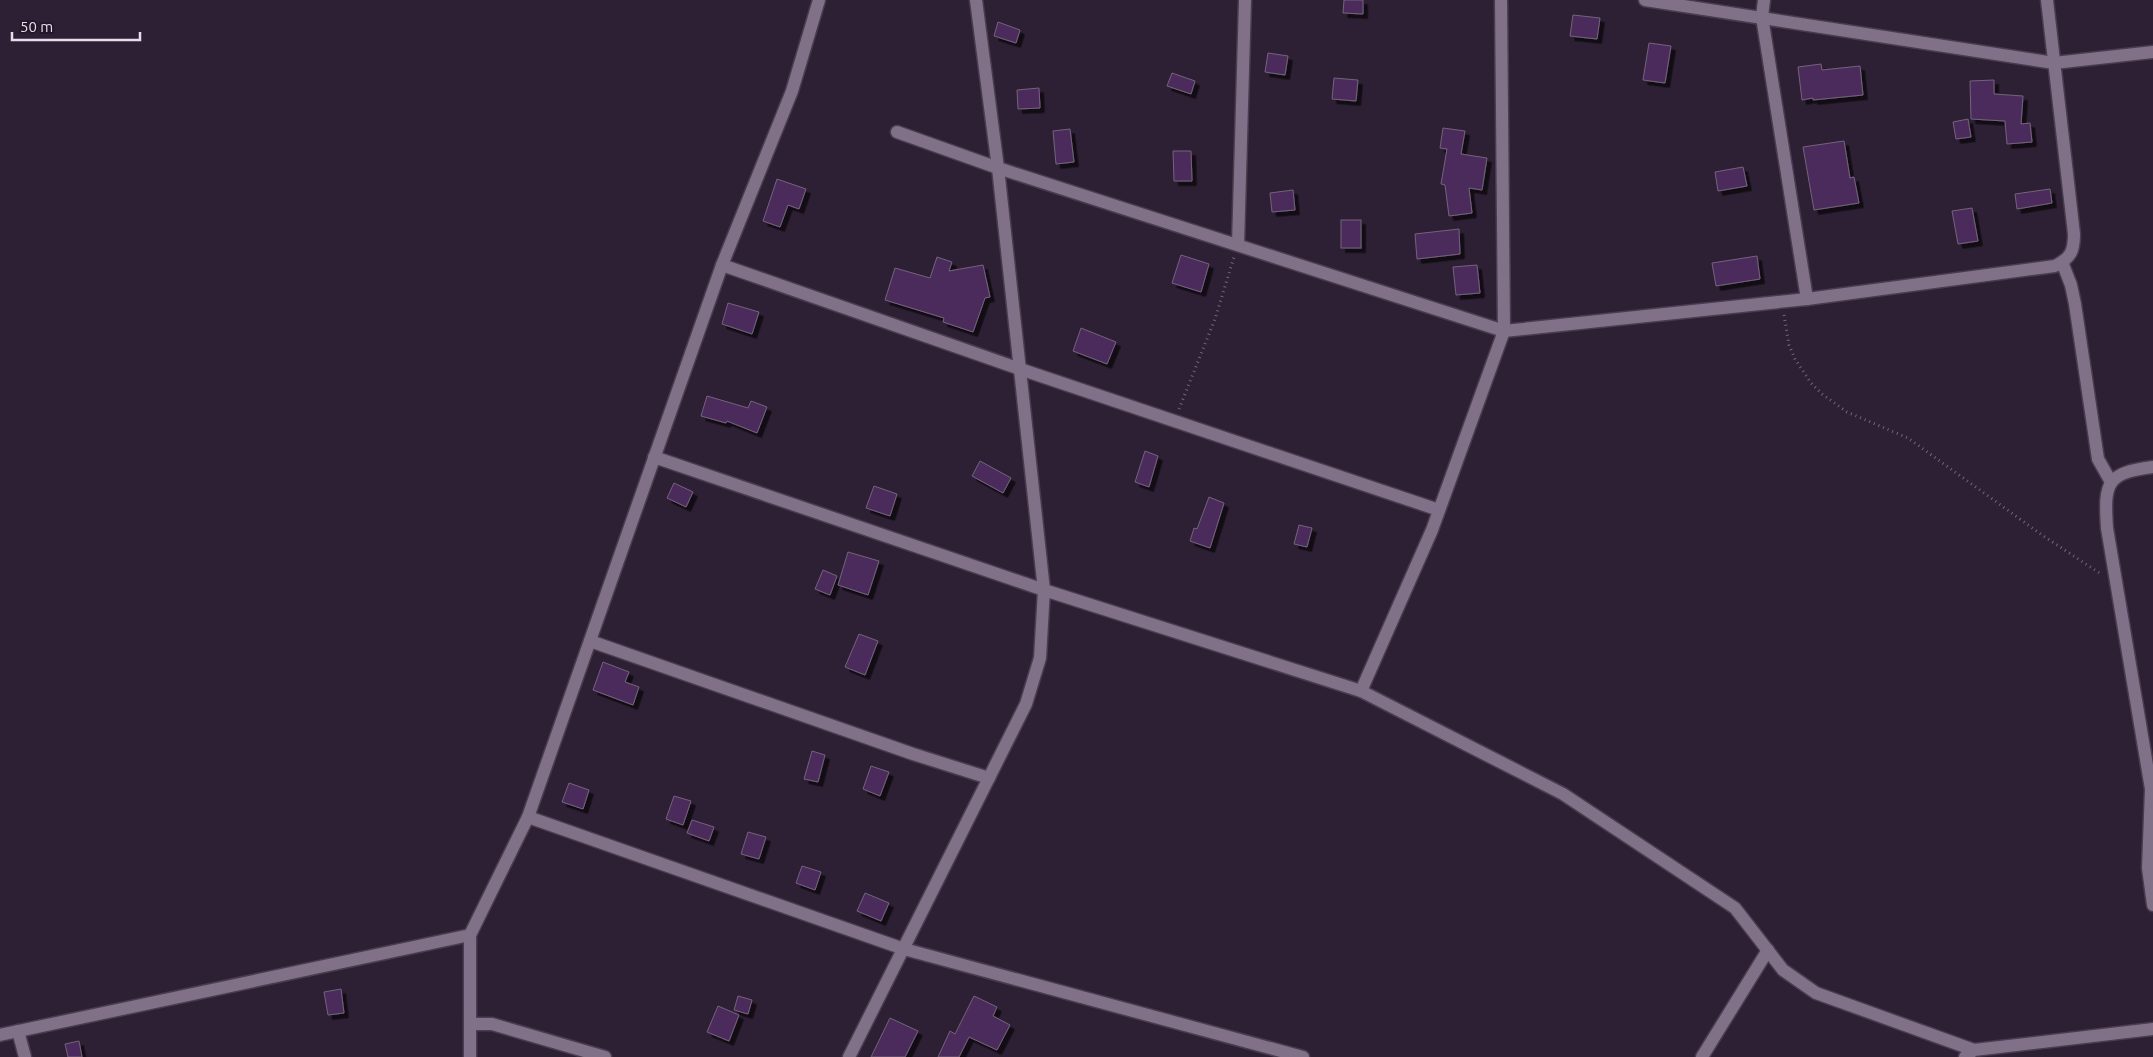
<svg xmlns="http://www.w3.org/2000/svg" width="2153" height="1057" font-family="Ubuntu,sans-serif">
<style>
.building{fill:#4c2b5b;stroke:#73637b;filter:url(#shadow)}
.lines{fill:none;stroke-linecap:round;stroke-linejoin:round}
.street-casing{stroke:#483c4e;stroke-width:15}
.path{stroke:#726577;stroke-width:3;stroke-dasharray:1 4;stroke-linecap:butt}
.street{stroke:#807088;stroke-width:12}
</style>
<defs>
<filter id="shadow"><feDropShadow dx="4.5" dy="4.5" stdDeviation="0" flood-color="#0009"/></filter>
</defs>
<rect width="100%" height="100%" fill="#2e2034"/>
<!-- building -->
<g class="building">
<polygon points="1344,0 1363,0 1363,14 1343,13"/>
<polygon points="1573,15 1600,18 1597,39 1570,36"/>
<polygon points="998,22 1020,30 1016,43 994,36"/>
<polygon points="1649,43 1671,46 1665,83 1643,80"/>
<polygon points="1268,53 1288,56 1285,75 1265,72"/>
<polygon points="1821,64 1822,70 1860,66 1863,95 1813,100 1813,98 1802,100 1798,67"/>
<polygon points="1172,73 1195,81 1191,94 1167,86"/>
<polygon points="1334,78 1358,80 1356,101 1332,99"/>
<polygon points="1994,80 1994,94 2023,96 2021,124 2030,123 2032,142 2007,144 2005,121 1971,119 1970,81"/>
<polygon points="1039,88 1040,108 1018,109 1017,90"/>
<polygon points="1968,119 1971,137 1956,139 1953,122"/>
<polygon points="1443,128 1465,131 1461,154 1487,158 1482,190 1469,188 1472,213 1449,216 1445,185 1441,184 1447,149 1440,148"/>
<polygon points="1070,129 1074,162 1056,164 1053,131"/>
<polygon points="1844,141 1850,178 1854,177 1859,203 1814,210 1803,147"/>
<polygon points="1173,151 1191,151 1192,181 1174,181"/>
<polygon points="1743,167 1747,186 1718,191 1715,172"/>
<polygon points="777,179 806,189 799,209 788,205 780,227 763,221"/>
<polygon points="2050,189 2052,203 2017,209 2015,194"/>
<polygon points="1293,190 1295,210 1272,212 1270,193"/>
<polygon points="1972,208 1978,241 1958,244 1952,211"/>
<rect x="1341" y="220" width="20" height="28"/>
<polygon points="1459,229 1460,254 1417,259 1415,234"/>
<polygon points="1181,255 1209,264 1201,292 1172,283"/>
<polygon points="1757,256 1760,279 1716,286 1712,263"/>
<polygon points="937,257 952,262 949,271 983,265 990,297 985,298 973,332 943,322 944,318 885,300 895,268 930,278"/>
<polygon points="1477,265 1480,293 1456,295 1453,267"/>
<polygon points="728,303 759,312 752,334 722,324"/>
<polygon points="1081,328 1116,342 1107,364 1073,351"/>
<polygon points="707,396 748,408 751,401 767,407 757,433 727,421 726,423 701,416"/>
<polygon points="1145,451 1158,456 1149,487 1135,482"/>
<polygon points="980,461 1011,478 1003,493 972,476"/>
<polygon points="674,483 693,492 686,507 667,498"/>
<polygon points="874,486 897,494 890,516 866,508"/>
<polygon points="1209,497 1224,503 1210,548 1190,541 1194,528 1197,529"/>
<polygon points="1299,525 1312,528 1307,547 1294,544"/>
<polygon points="848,552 879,561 868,595 838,585"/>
<polygon points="823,570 837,576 830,595 815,589"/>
<polygon points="859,634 878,641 865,675 845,667"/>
<polygon points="603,662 629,672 625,682 639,687 633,705 593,690"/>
<polygon points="812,751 825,755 818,782 804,779"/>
<polygon points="871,766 889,772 880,796 863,789"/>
<polygon points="569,783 589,790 583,809 562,802"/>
<polygon points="674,796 691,801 683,825 666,819"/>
<polygon points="692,820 714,827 709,841 687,833"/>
<polygon points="748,832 766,837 759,859 741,854"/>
<polygon points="802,866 821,872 815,890 796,883"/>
<polygon points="865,893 889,903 881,921 857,911"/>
<polygon points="341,989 344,1013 328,1015 324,992"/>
<polygon points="738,996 752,1000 748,1014 734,1010"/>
<polygon points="974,996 997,1007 993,1016 1010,1025 997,1050 969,1037 959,1057 938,1057 950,1031 955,1034"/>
<polygon points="718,1006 739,1015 729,1041 707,1032"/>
<polygon points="890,1018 918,1031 905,1057 871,1057"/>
<polygon points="79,1041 82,1057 68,1057 65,1044"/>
</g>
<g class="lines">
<!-- street casing -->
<g class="street-casing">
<g id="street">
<polyline points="1645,0 2054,63 2153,52"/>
<polyline points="1764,0 1762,17 1807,299"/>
<path d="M897,132l101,36 506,163 303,-32 248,-33c16,-8 19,-15 19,-32l-27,-234"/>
<polyline points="1238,245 1245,0"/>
<polyline points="2062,262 2071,285 2075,304 2098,459 2111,482"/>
<polyline points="722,265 1020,369 1439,510"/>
<polyline points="654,457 1044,590 1361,691 1563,794 1735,908 1783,970 1816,993 1974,1050"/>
<path d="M2153,467c-47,6 -49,16 -46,61l44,261 -3,79 5,37"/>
<polyline points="590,641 913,754 989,778"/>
<polyline points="1361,691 1432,530 1504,331 1501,0"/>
<polyline points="528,817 904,949 1303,1057"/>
<polyline points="470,1024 492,1024 605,1057"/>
<polyline points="18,1031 25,1057"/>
<polyline points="0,1035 470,935"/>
<polyline points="470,1057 470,935 528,817 722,265 792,91 819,0"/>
<polyline points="849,1057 1026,704 1040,658 1044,590 998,168 976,0"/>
<polyline points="1702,1057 1768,950"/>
<polyline points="1965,1057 1974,1050 2153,1029"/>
</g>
</g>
<!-- path -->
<g class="path">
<polyline points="1784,315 1789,345 1795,359 1811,383 1822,394 1847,412 1908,438 2042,535 2101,574"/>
<polyline points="1179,409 1215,319 1234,257"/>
</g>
<!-- street -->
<use href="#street" class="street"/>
</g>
<!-- scale -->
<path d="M12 32v8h128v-8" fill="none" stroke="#e7deec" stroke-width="2.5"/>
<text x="20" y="32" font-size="15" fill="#e7deec" stroke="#24172a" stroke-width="4" paint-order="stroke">50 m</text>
</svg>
